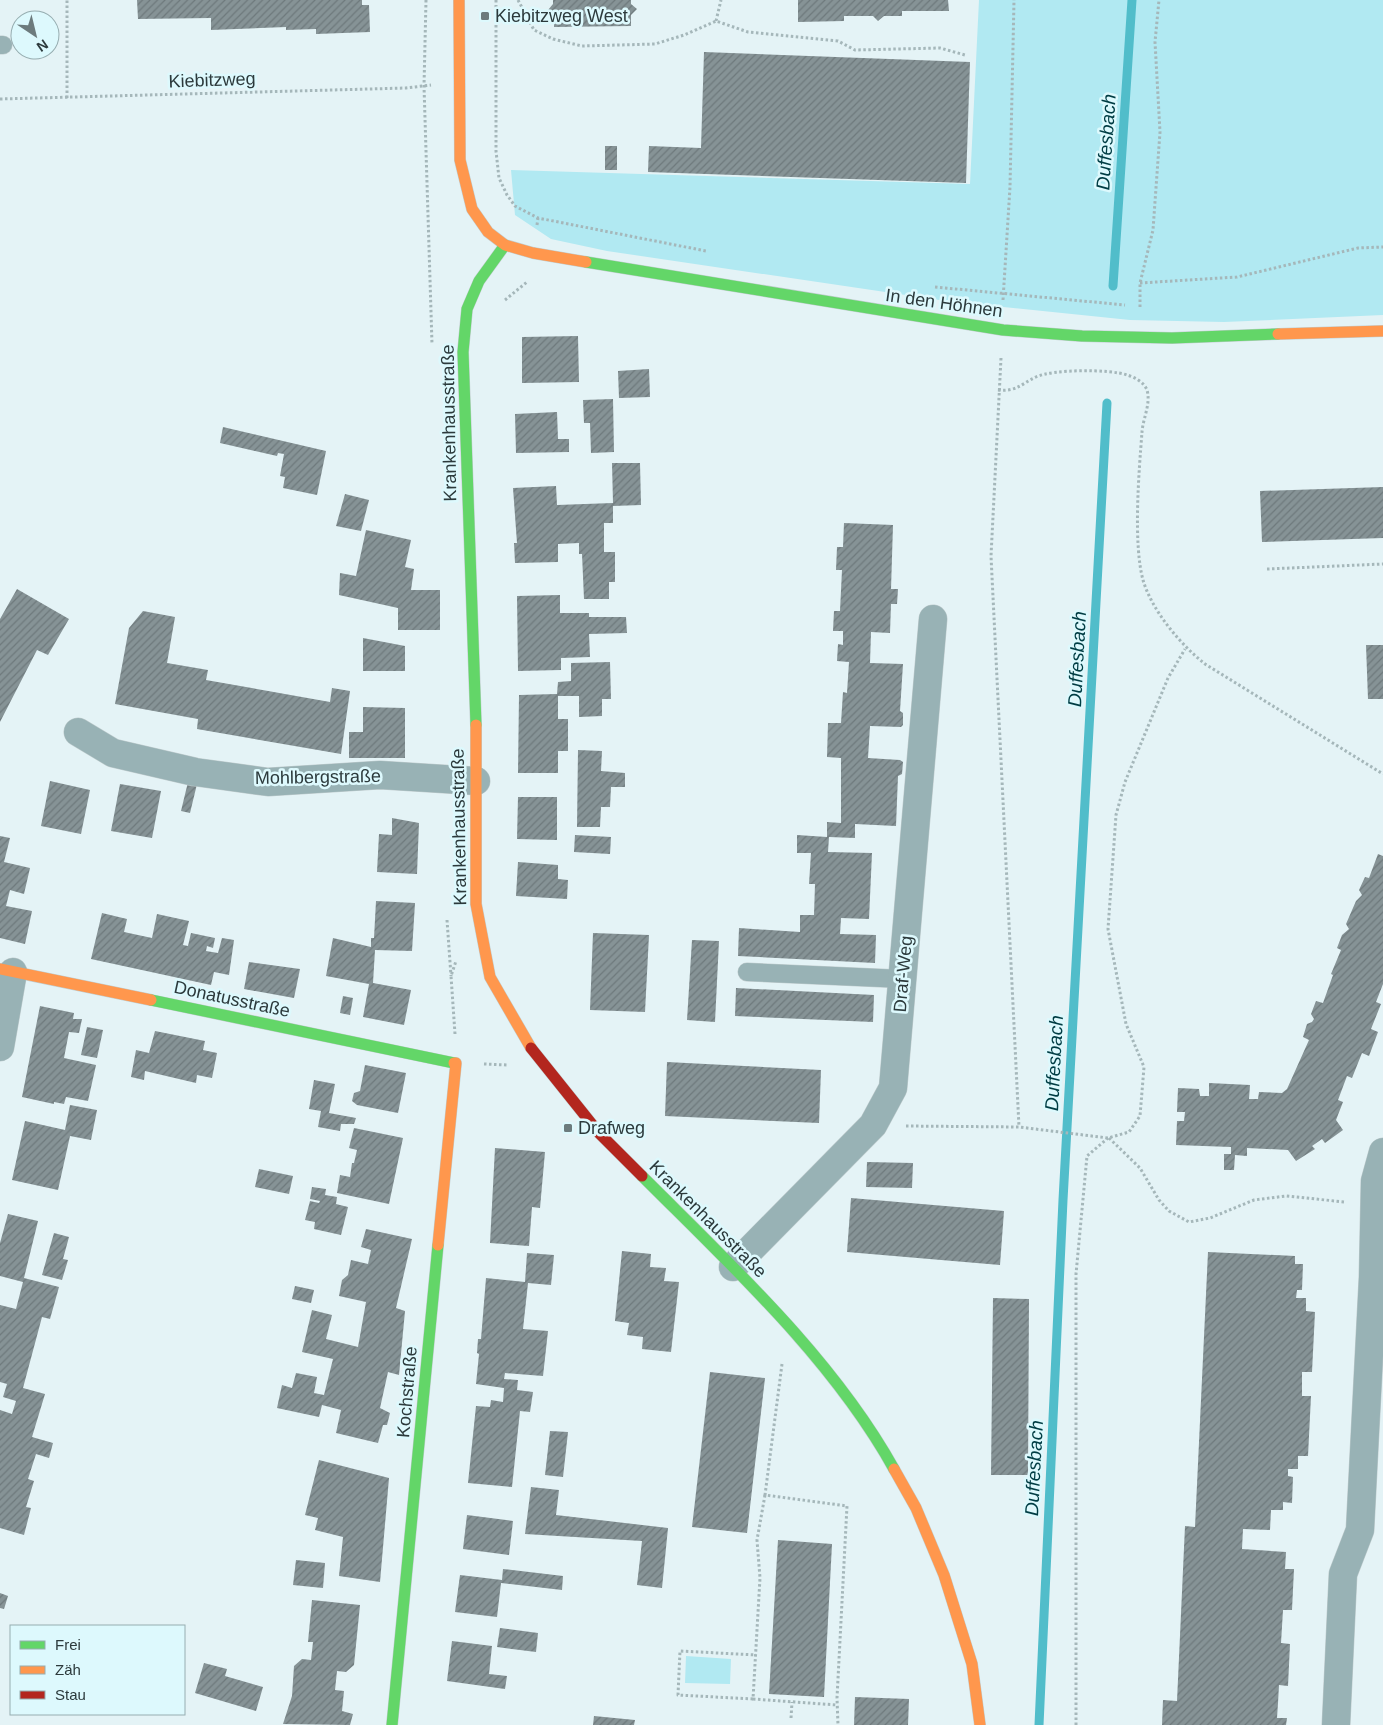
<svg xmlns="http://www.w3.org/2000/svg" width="1383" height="1725" font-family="Helvetica,sans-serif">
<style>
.park{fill:#b1e9f2}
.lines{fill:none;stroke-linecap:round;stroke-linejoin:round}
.stream{stroke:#51bdca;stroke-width:9}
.building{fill:url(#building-hatch)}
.lane-casing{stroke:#c1cdcf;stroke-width:19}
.street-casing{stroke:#c1cdcf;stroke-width:29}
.fast-casing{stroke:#c1cdcf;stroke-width:12}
.slow-casing{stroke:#c1cdcf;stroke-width:12}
.jam-casing{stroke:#c1cdcf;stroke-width:12}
.path{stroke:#a5b7ba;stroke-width:3;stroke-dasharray:2.5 2.5;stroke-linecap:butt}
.lane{stroke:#98b2b5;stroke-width:18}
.street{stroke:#98b2b5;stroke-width:28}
.fast{stroke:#63d668;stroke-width:11}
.slow{stroke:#ff974d;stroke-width:11}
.jam{stroke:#b3261e;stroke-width:11}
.poi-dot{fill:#6c7b7d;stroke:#ddf9fd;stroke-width:2}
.labels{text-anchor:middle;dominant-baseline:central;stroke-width:5;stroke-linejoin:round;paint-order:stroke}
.poi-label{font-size:18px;fill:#2c3a3c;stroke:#ddf9fd;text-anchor:start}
.street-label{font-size:18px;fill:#2c3a3c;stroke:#ddf9fd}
.water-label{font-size:19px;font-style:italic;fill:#003d44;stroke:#ddf9fd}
</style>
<defs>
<pattern id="building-hatch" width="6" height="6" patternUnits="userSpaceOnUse" patternTransform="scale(1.25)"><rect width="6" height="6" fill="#869396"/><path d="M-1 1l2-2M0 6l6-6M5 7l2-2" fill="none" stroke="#6e797c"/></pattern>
</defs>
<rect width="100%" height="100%" fill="#e4f3f6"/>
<!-- park -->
<g class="park">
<polygon points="979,0 1383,0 1383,315 1224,322 1130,320 946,301 607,251 551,239 515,215 511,170 970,184"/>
<polygon points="686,1656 731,1659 730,1684 685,1683"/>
</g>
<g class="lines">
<!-- stream -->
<g class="stream">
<polyline points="1113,286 1132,0"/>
<polyline points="1039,1725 1063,1200 1107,403"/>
</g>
</g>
<!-- building -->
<g class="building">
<polygon points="137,0 362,0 362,5 369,5 370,32 316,34 316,29 286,30 286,27 211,30 211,18 138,19"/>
<polygon points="553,0 631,0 631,4 637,9 631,15 631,26 554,27 554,17 548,10 553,4"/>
<polygon points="798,0 948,0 949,11 902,11 902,16 884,16 878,21 873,16 844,16 844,21 798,22"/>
<polygon points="704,52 970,62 966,183 648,172 649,146 701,148"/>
<rect x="605" y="146" width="12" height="24"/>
<polygon points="578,336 579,382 522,383 522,337"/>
<polygon points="649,369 650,397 619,398 618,371"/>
<polygon points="613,399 614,452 591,453 590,423 584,423 583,400"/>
<polygon points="557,412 558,439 569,439 569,452 516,453 515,414"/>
<polygon points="223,427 326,451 317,495 283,488 285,477 280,476 284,454 278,453 277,456 220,443"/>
<polygon points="612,463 640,463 641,505 613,506 613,523 604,523 604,552 615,552 615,582 609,582 609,599 584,599 582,554 579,554 579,543 558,544 558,562 515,563 514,543 517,543 513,488 556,486 557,505 613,503"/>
<polygon points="1383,487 1383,538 1262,542 1260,491"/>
<polygon points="345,494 369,500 361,531 336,526"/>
<polygon points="844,523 893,525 891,589 898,589 897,604 891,604 890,633 871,632 870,663 903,664 900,711 903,713 903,725 901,727 870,726 868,758 900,760 903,762 902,774 898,776 896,826 855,824 855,838 829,837 828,852 872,853 869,919 841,918 840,934 876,935 875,963 738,956 739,928 800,932 800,915 814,915 815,884 809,884 811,853 797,853 797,835 827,837 827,822 841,823 841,758 827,757 828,723 841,723 843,692 847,693 849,662 837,661 838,644 843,645 843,631 833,631 834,611 840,611 842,570 836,570 837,547 843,547"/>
<polygon points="366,530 411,540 405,567 414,569 411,590 440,590 440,630 398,630 398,608 339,595 340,573 356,576"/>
<polygon points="17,589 69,619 48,655 37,650 0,722 0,619"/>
<polygon points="560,595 560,613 589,613 589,617 626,617 627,633 589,634 590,657 561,658 561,670 518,671 517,596"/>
<polygon points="143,611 175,617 167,663 208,670 206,680 330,702 332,688 350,691 341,754 197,729 198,719 115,704 129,628"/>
<polygon points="363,638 405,646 405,671 363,671"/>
<polygon points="1366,645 1383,645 1383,699 1368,699"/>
<polygon points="610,662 611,699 602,699 602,716 579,717 579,696 558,696 558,719 568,719 568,751 558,751 558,773 518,773 519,695 557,694 558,682 571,681 571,663"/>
<polygon points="363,707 405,708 405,758 349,758 349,732 363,732"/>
<polygon points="578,750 602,751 601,771 625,773 625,787 611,787 610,807 601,807 600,827 577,827"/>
<polygon points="50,781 90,790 81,834 41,826"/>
<polygon points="188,782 197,784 190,813 181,811"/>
<polygon points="120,784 161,791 152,838 111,831"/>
<polygon points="518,797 557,797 557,840 517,839"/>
<polygon points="392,818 419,823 417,874 377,872 379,834 392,835"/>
<polygon points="575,835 611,837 610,854 574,852"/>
<polygon points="0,836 10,838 4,862 30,868 24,894 10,890 6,906 32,911 25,944 0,938"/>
<polygon points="1378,854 1383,856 1383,984 1376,1002 1381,1004 1371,1029 1378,1032 1369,1056 1362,1053 1352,1078 1347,1076 1338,1100 1343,1102 1336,1120 1343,1130 1325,1143 1322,1139 1312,1146 1315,1149 1296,1161 1288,1150 1247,1148 1247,1156 1235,1155 1234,1170 1224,1170 1224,1154 1231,1154 1231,1147 1176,1145 1177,1121 1184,1121 1185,1112 1177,1112 1178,1088 1199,1089 1200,1096 1209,1096 1209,1083 1250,1085 1249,1099 1258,1099 1259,1092 1282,1093 1287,1089 1309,1040 1303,1037 1307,1024 1312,1022 1314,1019 1311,1014 1316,1001 1323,1003 1333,975 1331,974 1341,950 1337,948 1342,935 1349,929 1346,924 1356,901 1362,895 1359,890 1365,877 1369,878"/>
<polygon points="518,862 558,865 558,879 568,880 567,899 516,896"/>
<polygon points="376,901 415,903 412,951 375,950 373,983 411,990 404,1025 363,1017 369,984 326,976 333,938 371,947 371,938 374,938"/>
<polygon points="102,913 127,919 124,932 152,938 157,914 189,921 183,945 188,946 191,933 215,938 213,948 207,946 206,951 218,953 222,938 234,940 229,975 214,972 211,985 91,959"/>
<polygon points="593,933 649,935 645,1012 590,1010"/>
<polygon points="692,940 719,941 715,1022 687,1020"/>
<polygon points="249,962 300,969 294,998 244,989"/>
<polygon points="736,988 874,995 873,1022 735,1016"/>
<polygon points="343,996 353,998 350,1015 340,1013"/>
<polygon points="40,1006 74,1013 73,1019 82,1019 79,1033 69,1032 64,1058 96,1065 88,1101 66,1097 64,1104 54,1102 54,1104 22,1097"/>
<polygon points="87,1027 103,1030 97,1058 81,1055"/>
<polygon points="155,1031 205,1041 203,1050 217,1053 212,1078 197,1075 196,1083 145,1071 144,1080 131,1077 136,1050 149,1053"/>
<polygon points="667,1062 821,1070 819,1123 665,1116"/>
<polygon points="365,1065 406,1073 398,1113 357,1105 352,1101 354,1093 360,1091"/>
<polygon points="314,1080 335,1084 329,1113 356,1118 354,1124 341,1124 340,1131 318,1127 321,1111 309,1109"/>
<polygon points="70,1105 97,1110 91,1140 70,1136 58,1190 12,1180 25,1121 65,1130"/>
<polygon points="354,1128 403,1138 389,1204 337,1193 340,1175 350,1177 352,1163 354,1163 357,1150 349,1148"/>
<polygon points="495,1148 545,1152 540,1208 532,1207 529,1246 490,1243"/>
<polygon points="867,1162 913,1163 912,1188 866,1187"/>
<polygon points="259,1169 293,1176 289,1194 255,1187"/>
<polygon points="312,1187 326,1189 325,1195 337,1197 336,1204 348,1207 341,1235 314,1229 315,1222 305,1220 310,1201 319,1203 320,1201 310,1199"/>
<polygon points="851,1198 1004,1211 1000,1265 847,1252"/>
<polygon points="8,1214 38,1221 24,1278 59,1287 50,1319 42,1317 23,1388 45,1394 32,1437 53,1443 49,1458 36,1454 28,1479 34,1481 26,1507 31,1508 24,1535 0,1528 0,1410 12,1414 16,1401 3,1397 7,1384 0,1382 0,1305 16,1309 23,1282 0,1276 0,1243"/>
<polygon points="366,1229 412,1239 396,1308 405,1311 399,1375 388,1372 380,1408 390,1413 387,1425 383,1425 378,1443 336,1433 341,1410 322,1405 319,1417 277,1408 282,1385 292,1388 296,1373 317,1377 314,1393 324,1395 333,1359 302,1352 312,1310 332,1315 326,1339 358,1347 366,1302 339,1296 342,1280 348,1275 351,1260 368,1264 371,1250 361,1247"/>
<polygon points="54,1233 69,1237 63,1259 68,1260 62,1280 42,1275"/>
<polygon points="622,1251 651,1254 650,1267 666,1268 664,1281 679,1282 671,1352 642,1349 643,1337 627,1335 629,1323 615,1321"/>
<polygon points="1208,1252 1295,1256 1295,1264 1303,1264 1302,1290 1297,1290 1296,1298 1306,1298 1306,1311 1315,1312 1312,1372 1302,1372 1302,1396 1311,1396 1308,1456 1298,1456 1298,1469 1288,1469 1288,1476 1293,1477 1292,1503 1283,1502 1283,1510 1271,1510 1270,1530 1243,1529 1242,1549 1286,1552 1285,1569 1294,1569 1292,1610 1283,1610 1281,1643 1290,1644 1288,1686 1279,1685 1278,1703 1277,1718 1287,1718 1286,1725 1162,1725 1163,1700 1177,1701 1185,1526 1195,1527"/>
<polygon points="527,1253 554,1255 551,1285 528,1283 523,1329 548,1331 543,1376 505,1373 504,1379 518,1380 517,1390 533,1392 530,1412 520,1411 512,1487 468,1483 476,1406 490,1407 491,1400 503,1402 504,1388 476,1384 479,1354 477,1353 478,1339 481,1339 486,1278 525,1282"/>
<polygon points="295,1286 314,1290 311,1303 292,1299"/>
<polygon points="993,1298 1029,1299 1028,1475 991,1475"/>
<polygon points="710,1372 765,1378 747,1533 692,1527"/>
<polygon points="550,1431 568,1432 563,1477 545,1475"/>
<polygon points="319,1460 389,1478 380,1582 339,1576 343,1537 315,1530 318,1518 305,1515"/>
<polygon points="531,1487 559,1490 556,1515 668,1528 662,1588 637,1585 642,1541 525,1534"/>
<polygon points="467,1515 513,1521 509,1555 463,1549"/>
<polygon points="778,1540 832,1544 824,1697 769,1694"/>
<polygon points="296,1560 325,1563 323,1588 293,1585"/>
<polygon points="503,1569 563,1576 562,1590 501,1583 497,1617 455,1612 460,1575 502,1580"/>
<polygon points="0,1593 8,1596 4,1609 0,1608"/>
<polygon points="312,1600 360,1605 354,1665 346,1672 337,1671 335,1690 344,1691 342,1711 353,1714 350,1725 283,1724 292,1696 294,1666 302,1659 311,1660 313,1642 308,1642"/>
<polygon points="500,1628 538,1633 536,1652 497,1647"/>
<polygon points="452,1641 492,1646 489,1674 507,1676 505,1689 447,1681"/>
<polygon points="204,1663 227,1669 225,1676 263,1687 256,1711 195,1693"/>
<polygon points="855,1697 909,1699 908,1725 854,1725"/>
<polygon points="594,1716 635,1720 634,1725 593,1725"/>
</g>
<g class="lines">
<!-- lane casing -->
<g class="lane-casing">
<g id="lane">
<polyline points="0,45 3,45"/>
<polyline points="747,972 903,979"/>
</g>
</g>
<!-- street casing -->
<g class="street-casing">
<g id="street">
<polyline points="78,732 113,753 195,772 268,782 380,775 476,781"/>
<polyline points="0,1047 13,972"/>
<polyline points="733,1267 873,1125 893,1088 933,619"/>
<polyline points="1336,1725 1343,1574 1360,1530 1373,1277 1375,1181 1383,1152"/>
</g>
</g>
<!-- fast casing -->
<g class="fast-casing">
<g id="fast">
<polyline points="586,262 1003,330 1082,336 1172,338 1278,334"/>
<polyline points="476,725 463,352 467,309 479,281 505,245"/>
<polyline points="151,1000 454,1063"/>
<path d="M642,1176c89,89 191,183 252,293"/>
<polyline points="392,1725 438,1245"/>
</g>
</g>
<!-- slow casing -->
<g class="slow-casing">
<g id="slow">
<polyline points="459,0 460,160 472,209 488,232 505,245 533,253 586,262"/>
<polyline points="1278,334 1383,331"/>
<polyline points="476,725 476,904 490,977 531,1048"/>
<polyline points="0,969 151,1000"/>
<polyline points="438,1245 456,1063 454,1063"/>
<polyline points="894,1469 916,1508 944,1575 972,1664 980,1725"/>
</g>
</g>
<!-- jam casing -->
<g class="jam-casing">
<polyline id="jam" points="531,1048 599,1133 642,1176"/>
</g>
<!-- path -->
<g class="path">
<polyline points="426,0 424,86 432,344"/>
<polyline points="496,0 496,151 499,178 507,195 515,206 538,218 706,251"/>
<polyline points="518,0 534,30 553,39 582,46 655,44 684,35 716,21 748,32 838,41 855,50 940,48 965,55"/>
<polyline points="716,21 721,0"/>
<polyline points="67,98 67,0"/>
<polyline points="0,99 406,88 431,85"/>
<polyline points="537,225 538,218"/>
<polyline points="1140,283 1237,277 1358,248 1383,247"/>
<polyline points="935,287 1125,305"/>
<polyline points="505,300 527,282"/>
<polyline points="1003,300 1010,187 1014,0"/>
<polyline points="1140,307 1140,283 1153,230 1160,132 1155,42 1159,0"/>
<polyline points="1001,358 991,556 1019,1127"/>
<path d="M998,390c18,2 23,-6 38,-13 17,-8 74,-8 91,-2 7,2 17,7 20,15 4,14 -4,28 -5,42 -3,39 -9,111 1,148 9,31 38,65 62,84l178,110"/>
<polyline points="1267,569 1383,564"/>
<polyline points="447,920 451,976"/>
<polyline points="455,1034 451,976 456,961"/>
<polyline points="484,1064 507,1065"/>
<polyline points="906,1126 1019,1127 1108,1138 1129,1132 1140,1116 1144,1067 1126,1024 1108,929 1116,815 1125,782 1168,678 1185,649"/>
<polyline points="1109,1138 1140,1168 1159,1200 1169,1211 1189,1222 1210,1218 1254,1200 1286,1196 1345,1202"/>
<polyline points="782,1364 765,1495 847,1506 837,1698 838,1725"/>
<polyline points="765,1495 757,1540 760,1578 753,1699 837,1705"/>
<polyline points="753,1699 678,1695 680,1651 756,1655"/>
<polyline points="791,1718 792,1702"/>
<polyline points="1076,1725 1076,1274 1087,1156 1108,1138"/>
</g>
<!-- lane -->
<use href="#lane" class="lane"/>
<!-- street -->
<use href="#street" class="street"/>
<!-- fast -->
<use href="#fast" class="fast"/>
<!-- slow -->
<use href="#slow" class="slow"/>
<!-- jam -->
<use href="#jam" class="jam"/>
</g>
<!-- markers -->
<g class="poi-dot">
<rect x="480" y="11" width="10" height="10" rx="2.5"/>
<rect x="563" y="1123" width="10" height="10" rx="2.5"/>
</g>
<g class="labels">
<!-- poi labels -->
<g class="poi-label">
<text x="495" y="16">Kiebitzweg West</text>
<text x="578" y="1128">Drafweg</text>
</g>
<!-- street labels -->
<g class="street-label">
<text transform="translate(212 80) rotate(-2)">Kiebitzweg</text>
<text transform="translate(944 303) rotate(8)">In den Höhnen</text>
<text transform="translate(449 423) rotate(-91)">Krankenhausstraße</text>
<text transform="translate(318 777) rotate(-1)">Mohlbergstraße</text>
<text transform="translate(459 827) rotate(-91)">Krankenhausstraße</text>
<text transform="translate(903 974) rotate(-85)">Draf-Weg</text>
<text transform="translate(232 999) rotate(12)">Donatusstraße</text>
<text transform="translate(708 1219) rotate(45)">Krankenhausstraße</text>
<text transform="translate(407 1392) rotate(-85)">Kochstraße</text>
</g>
<!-- water labels -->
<g class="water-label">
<text transform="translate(1106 142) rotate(-86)">Duffesbach</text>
<text transform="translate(1077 659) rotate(-87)">Duffesbach</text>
<text transform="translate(1054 1063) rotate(-87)">Duffesbach</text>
<text transform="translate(1034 1468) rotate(-87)">Duffesbach</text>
</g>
</g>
<!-- legend -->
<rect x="10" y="1625" width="175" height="90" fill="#ddf9fd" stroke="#96adb0"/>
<rect x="20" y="1641" width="25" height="8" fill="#63d668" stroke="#96adb0"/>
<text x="55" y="1650" font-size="15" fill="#2c3a3c">Frei</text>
<rect x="20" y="1666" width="25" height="8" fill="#ff974d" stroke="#96adb0"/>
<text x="55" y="1675" font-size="15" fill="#2c3a3c">Zäh</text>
<rect x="20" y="1691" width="25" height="8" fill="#b3261e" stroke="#96adb0"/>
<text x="55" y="1700" font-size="15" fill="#2c3a3c">Stau</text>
<!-- north arrow -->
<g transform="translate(35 35) rotate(145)"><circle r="24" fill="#ddf9fd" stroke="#96adb0"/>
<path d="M0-4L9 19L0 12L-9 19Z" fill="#6c7b7d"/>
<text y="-8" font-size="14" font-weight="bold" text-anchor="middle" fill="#2c3a3c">N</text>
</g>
</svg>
